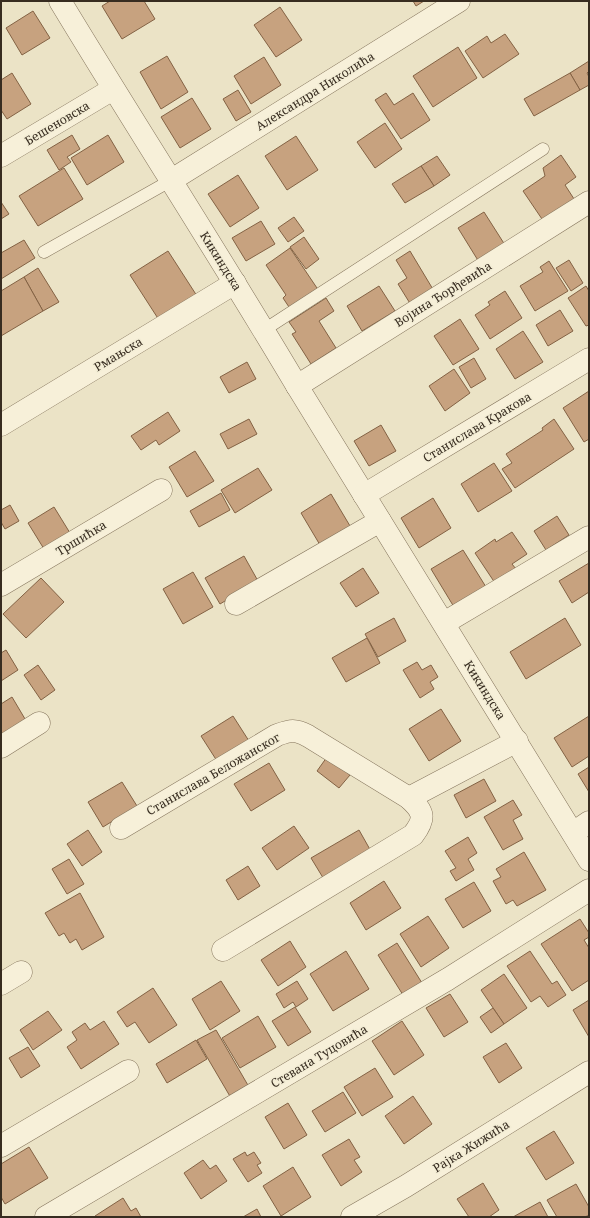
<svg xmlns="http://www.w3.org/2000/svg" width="590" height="1218" font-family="'Noto Serif',serif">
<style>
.building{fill:#c7a27f;stroke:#836244}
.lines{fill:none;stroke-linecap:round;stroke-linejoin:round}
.service-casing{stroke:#85755d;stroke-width:13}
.minor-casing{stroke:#85755d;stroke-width:23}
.service{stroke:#f7f0d9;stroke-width:12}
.minor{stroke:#f7f0d9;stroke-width:22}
.labels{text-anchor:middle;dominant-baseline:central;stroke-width:3;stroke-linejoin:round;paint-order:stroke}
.street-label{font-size:12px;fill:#372c20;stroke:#f3edd5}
</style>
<rect width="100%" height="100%" fill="#ebe3c6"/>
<!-- building -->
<g class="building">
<polygon points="110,1 144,1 155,19 122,39 102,6"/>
<polygon points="413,1 424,1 416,6"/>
<polygon points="280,7 302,40 276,57 254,25"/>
<polygon points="33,11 50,38 22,55 6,28"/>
<polygon points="505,34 519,54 483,78 465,51 487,36 491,43"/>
<polygon points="458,47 477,78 433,107 413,76"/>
<polygon points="167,56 188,92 161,109 140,72"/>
<polygon points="264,57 281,85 251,104 234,76"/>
<polygon points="589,61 589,71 587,73 589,77 589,85 580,90 570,73"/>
<polygon points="12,73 31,104 7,119 1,110 1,80"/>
<polygon points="570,73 580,90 534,116 524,99"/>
<polygon points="238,90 251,112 236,121 223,99"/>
<polygon points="386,93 394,105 413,93 430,120 401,139 375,100"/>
<polygon points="192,98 211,129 180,148 161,117"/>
<polygon points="385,123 402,149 375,168 357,142"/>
<polygon points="72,135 80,149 67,157 71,162 59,170 47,150"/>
<polygon points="108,135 124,162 87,185 71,158"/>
<polygon points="296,136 318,170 287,190 265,156"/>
<polygon points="561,155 576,177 565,185 576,202 544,222 523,191 545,176 543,168"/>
<polygon points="437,156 450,175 434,186 421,166"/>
<polygon points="421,166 434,186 405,203 392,184"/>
<polygon points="64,168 83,199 38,226 19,196"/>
<polygon points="238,175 259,208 230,227 208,194"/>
<polygon points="1,202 9,214 1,219"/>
<polygon points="484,212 505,245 479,262 458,228"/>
<polygon points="294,217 304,231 288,242 278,228"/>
<polygon points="261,221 275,244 246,261 232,238"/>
<polygon points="304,237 319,259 306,269 290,247"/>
<polygon points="24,240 35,258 1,279 1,253"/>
<polygon points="290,248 319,291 291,310 283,298 286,295 266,265"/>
<polygon points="168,251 197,296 159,320 130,275"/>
<polygon points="410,251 434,291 411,305 398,284 407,278 396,260"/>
<polygon points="569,260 583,283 571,291 556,268"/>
<polygon points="549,261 568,291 535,311 520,286 543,272 540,267"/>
<polygon points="38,268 59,302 43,311 24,277"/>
<polygon points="24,277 43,311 1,336 1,291"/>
<polygon points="379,286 395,311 362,331 347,306"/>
<polygon points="586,286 589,291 589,325 586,326 568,298"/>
<polygon points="505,291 522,318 490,339 475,315 490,305 488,302"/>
<polygon points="326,298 334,311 319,321 336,348 311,364 292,334 296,332 289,322"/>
<polygon points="560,310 573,331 548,346 536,325"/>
<polygon points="460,319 479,349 453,365 434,336"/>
<polygon points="523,331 543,362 515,379 496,349"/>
<polygon points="474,358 486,379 471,388 459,367"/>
<polygon points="247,362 256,379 229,393 220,377"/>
<polygon points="454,369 470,393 445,411 429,386"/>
<polygon points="589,391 589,439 584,442 563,408"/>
<polygon points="168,412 180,431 159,445 156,440 141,450 131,436"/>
<polygon points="249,419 257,434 228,449 220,434"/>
<polygon points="554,419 574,449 515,488 502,469 512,463 506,454 543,430 542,428"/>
<polygon points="381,425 396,451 369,466 354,441"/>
<polygon points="195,451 214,481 187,497 169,467"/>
<polygon points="494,463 512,491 478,512 461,484"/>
<polygon points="258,468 272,490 235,513 221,490"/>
<polygon points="221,493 230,510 199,527 190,511"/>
<polygon points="331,494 353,531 323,550 301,513"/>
<polygon points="433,498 451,528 419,548 401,518"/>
<polygon points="10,505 19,521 5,529 1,522 1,510"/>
<polygon points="54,507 70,533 44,549 28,523"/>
<polygon points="557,516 569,535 546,550 534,531"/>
<polygon points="512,532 527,554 512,564 516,569 495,583 475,553 495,539 496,542"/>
<polygon points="463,550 486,587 454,607 431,569"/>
<polygon points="244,556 258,581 220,604 205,578"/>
<polygon points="589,563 589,592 572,603 559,581"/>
<polygon points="363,568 379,593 356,607 340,583"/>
<polygon points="193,572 213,607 183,624 163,589"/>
<polygon points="41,578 64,602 26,638 3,614"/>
<polygon points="394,618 406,641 378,657 365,634"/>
<polygon points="565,618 581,645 526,679 510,652"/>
<polygon points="367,638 380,663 346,682 332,658"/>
<polygon points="6,650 18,670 1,681 1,653"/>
<polygon points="417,662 422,670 431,665 438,677 430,682 434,689 420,698 403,670"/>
<polygon points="38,665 55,690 41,700 24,675"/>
<polygon points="12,697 28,724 1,741 1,704"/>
<polygon points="441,709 461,741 429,761 409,729"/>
<polygon points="233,716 249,741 217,761 201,736"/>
<polygon points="589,716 589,756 572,767 554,738"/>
<polygon points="327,757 350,775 339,788 317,771"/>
<polygon points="269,763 285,790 251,811 234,784"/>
<polygon points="589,767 589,792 578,774"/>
<polygon points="484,779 496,801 466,818 454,795"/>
<polygon points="122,782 137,806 103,827 88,802"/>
<polygon points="513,800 522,815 513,820 523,839 503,850 484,817"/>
<polygon points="294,826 309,848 277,870 262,848"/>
<polygon points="88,830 102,852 82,866 67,844"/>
<polygon points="359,830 372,853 325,881 311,858"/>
<polygon points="468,837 477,853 468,859 474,870 456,881 450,871 456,868 445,851"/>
<polygon points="524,852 546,890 517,906 513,900 506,904 493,881 501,877 496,869"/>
<polygon points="69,859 84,884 67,894 52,869"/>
<polygon points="248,866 260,886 238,900 226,880"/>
<polygon points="384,881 401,908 366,930 350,903"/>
<polygon points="474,882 491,911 463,928 445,899"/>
<polygon points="80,893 104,937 82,950 76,939 70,943 64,933 59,936 45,913"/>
<polygon points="428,916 449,948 421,967 400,934"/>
<polygon points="580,919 589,933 589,937 584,940 589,948 589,980 572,991 541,944"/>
<polygon points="290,941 306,967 278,986 261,960"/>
<polygon points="397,943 422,983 403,995 378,955"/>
<polygon points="346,951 369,989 333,1011 310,974"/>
<polygon points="530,951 552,984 557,981 566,995 548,1007 540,996 531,1002 507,966"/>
<polygon points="504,974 527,1008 504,1024 481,990"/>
<polygon points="221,981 240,1011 210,1030 192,999"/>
<polygon points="297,981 308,999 296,1007 293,1002 284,1008 276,994"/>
<polygon points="153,988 177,1025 149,1043 135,1022 127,1027 117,1012"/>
<polygon points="450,994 468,1022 444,1037 426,1008"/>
<polygon points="589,1000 589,1037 573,1010"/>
<polygon points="295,1007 311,1032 288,1046 272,1021"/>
<polygon points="493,1008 504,1024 491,1033 480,1017"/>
<polygon points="48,1011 62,1030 33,1050 20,1030"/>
<polygon points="258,1016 276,1047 240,1068 222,1038"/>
<polygon points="104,1021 119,1044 81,1069 67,1047 77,1040 72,1032 85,1023 90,1030"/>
<polygon points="402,1021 424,1055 394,1075 372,1041"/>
<polygon points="216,1030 249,1087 231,1098 197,1040"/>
<polygon points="196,1040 207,1059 167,1083 156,1064"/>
<polygon points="506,1043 522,1068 499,1083 483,1057"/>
<polygon points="28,1047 40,1066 21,1078 9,1058"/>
<polygon points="375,1068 393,1097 362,1116 344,1087"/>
<polygon points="343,1092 356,1113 325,1132 312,1111"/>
<polygon points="413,1096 432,1124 404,1144 385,1116"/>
<polygon points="288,1103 307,1135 284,1149 265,1117"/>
<polygon points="554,1131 574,1163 546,1180 526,1148"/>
<polygon points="349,1139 360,1157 354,1160 362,1172 341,1186 322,1155"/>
<polygon points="29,1147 48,1178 5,1204 1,1197 1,1164"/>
<polygon points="245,1152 247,1156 254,1152 261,1163 257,1165 262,1173 248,1182 233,1159"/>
<polygon points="203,1160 210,1169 216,1165 227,1181 201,1199 184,1173"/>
<polygon points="293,1167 311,1197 281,1216 263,1186"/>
<polygon points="483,1183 499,1210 489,1217 469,1217 457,1199"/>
<polygon points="576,1184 589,1207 589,1215 585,1217 557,1217 547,1200"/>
<polygon points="123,1198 131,1211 136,1208 141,1217 96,1217 95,1216"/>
<polygon points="540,1202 548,1217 513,1217"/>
<polygon points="257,1209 261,1217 243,1217"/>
</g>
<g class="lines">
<!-- service casing -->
<g class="service-casing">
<g id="service">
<polyline points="44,252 170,181"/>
<polyline points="264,330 543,149"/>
</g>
</g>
<!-- minor casing -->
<g class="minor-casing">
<g id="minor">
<path d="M60,1c78,129 160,255 237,385l292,474"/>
<polyline points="1,156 113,89"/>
<polyline points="170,181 459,1"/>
<polyline points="297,386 589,202"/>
<polyline points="1,425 235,283"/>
<polyline points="364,495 589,359"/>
<polyline points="1,585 161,490"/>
<polyline points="236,604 380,521"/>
<polyline points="444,623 589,537"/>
<polyline points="1,747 39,723"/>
<polyline points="409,798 517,741"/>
<path d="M121,828l156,-93c14,-5 18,-6 31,1l101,62c15,14 17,20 4,37l-190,115"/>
<polyline points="573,833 589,822"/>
<polyline points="1,984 21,972"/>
<polyline points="1,1146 128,1071"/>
<polyline points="46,1217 448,979 589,890"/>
<polyline points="352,1217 406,1186 589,1072"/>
</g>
</g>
<!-- service -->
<use href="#service" class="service"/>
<!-- minor -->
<use href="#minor" class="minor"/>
</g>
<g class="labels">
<!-- street labels -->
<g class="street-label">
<text transform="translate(315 91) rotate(-32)">Александра Николића</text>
<text transform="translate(57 123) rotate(-31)">Бешеновска</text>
<text transform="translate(221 261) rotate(58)">Кикиндска</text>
<text transform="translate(443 294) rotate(-32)">Војина Ђорђевића</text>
<text transform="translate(118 354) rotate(-31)">Рмањска</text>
<text transform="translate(477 427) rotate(-31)">Станислава Кракова</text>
<text transform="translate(81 538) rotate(-31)">Тршићка</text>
<text transform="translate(485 690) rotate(58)">Кикиндска</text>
<text transform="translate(213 774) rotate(-30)">Станислава Беложанског</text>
<text transform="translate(319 1056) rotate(-31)">Стевана Туцовића</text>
<text transform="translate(471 1146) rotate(-32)">Рајка Жижића</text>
</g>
</g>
<!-- border -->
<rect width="590" height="1218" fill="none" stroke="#372c20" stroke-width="4"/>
</svg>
